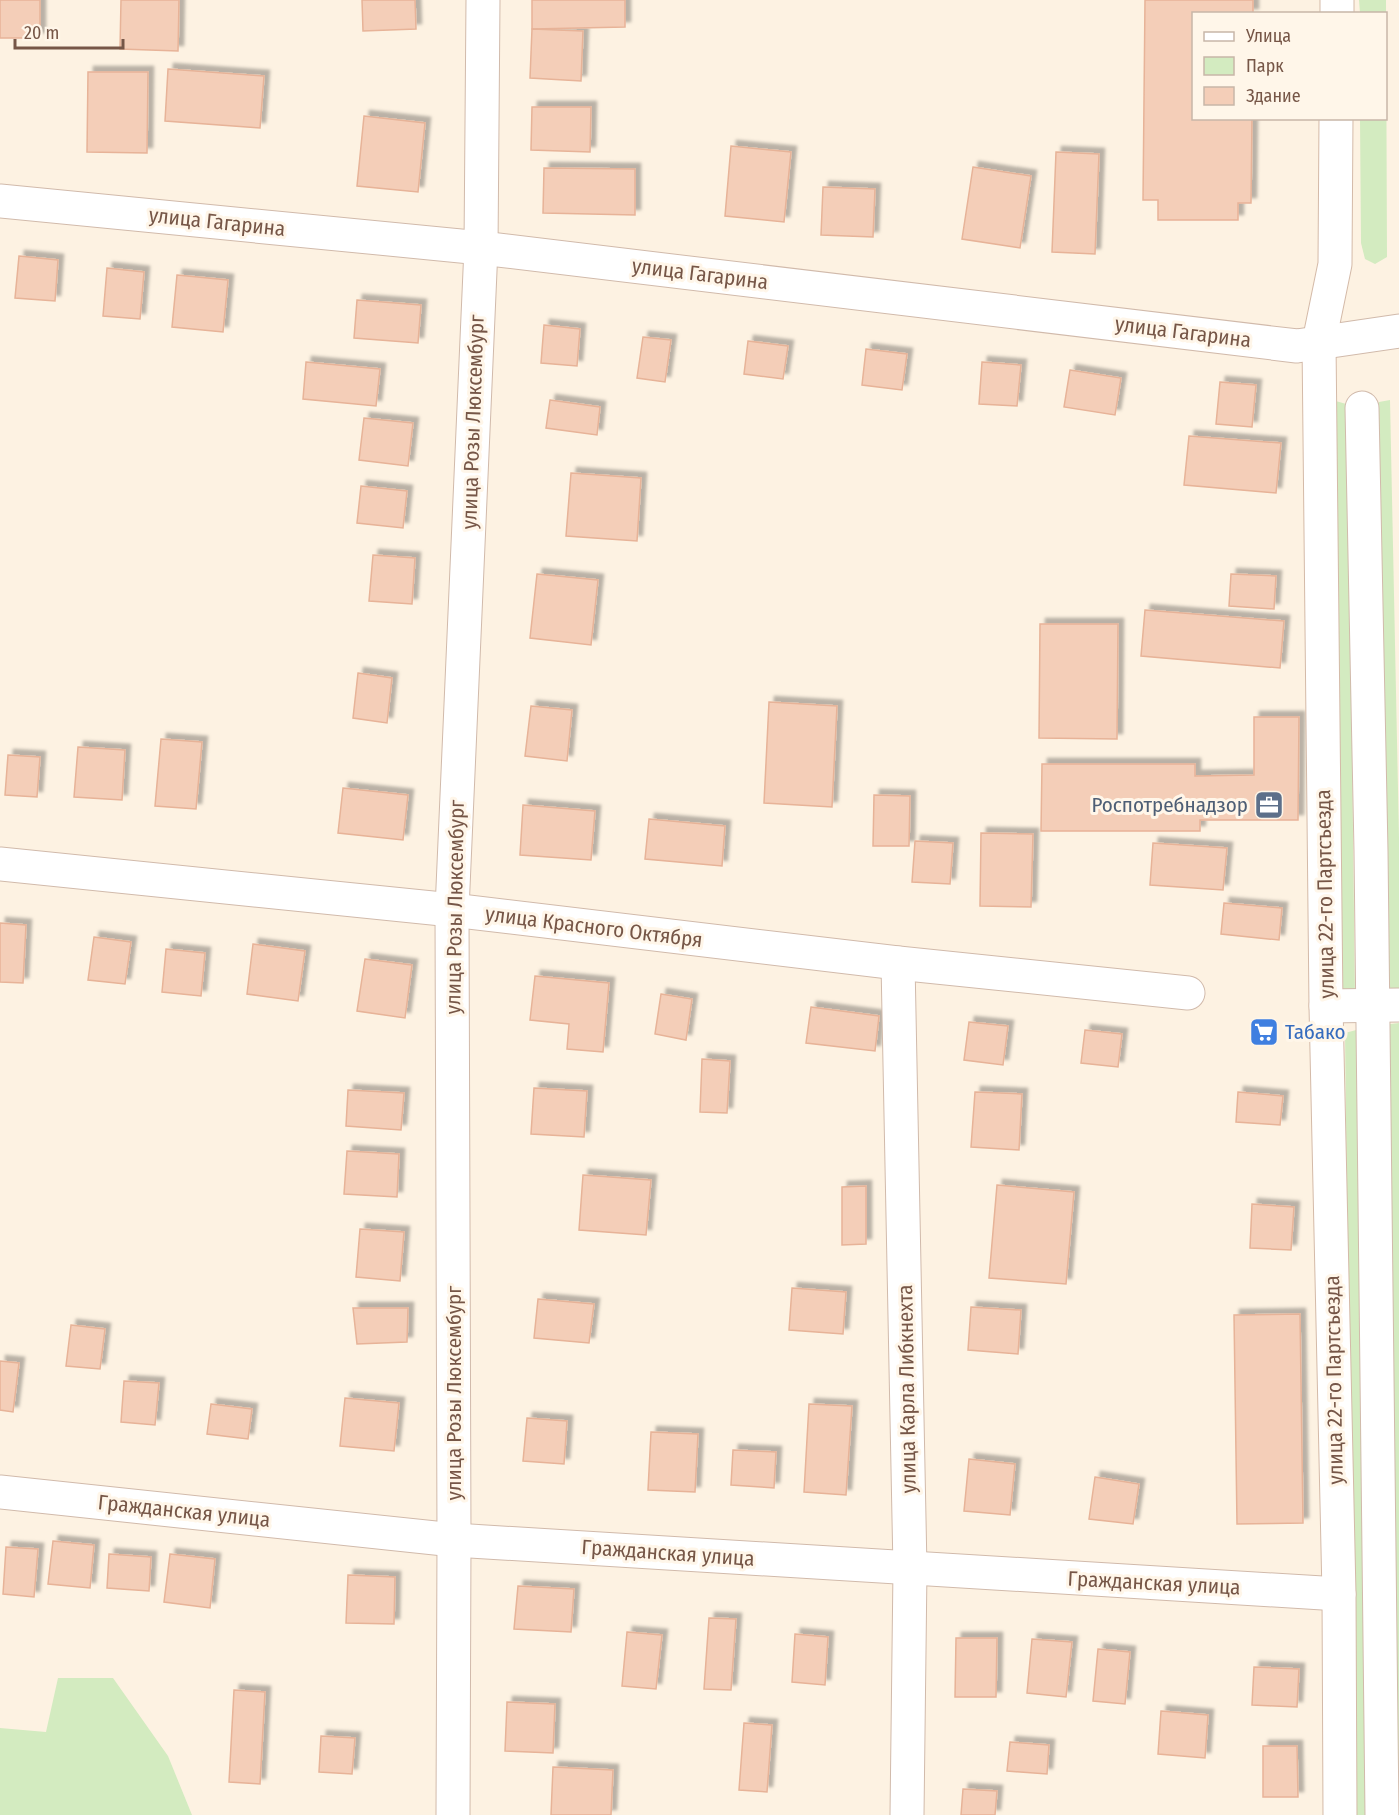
<svg xmlns="http://www.w3.org/2000/svg" width="1399" height="1815" font-family="'Fira Sans Condensed',sans-serif">
<style>
.green{fill:#d3ebc0}
.building{fill:#f4ceb8;stroke:#e7b398;stroke-width:1.5;filter:url(#shadow)}
.lines{fill:none;stroke-linecap:round;stroke-linejoin:round}
.street-casing{stroke:#d1baab;stroke-width:35}
.secondary-casing{stroke:#d4baa8;stroke-width:35}
.street{stroke:#fff;stroke-width:33}
.secondary{stroke:#fff;stroke-width:33}
.labels{text-anchor:middle;dominant-baseline:central;stroke-width:6;stroke-linejoin:round;paint-order:stroke}
.street-label{font-size:21px;fill:#765647;stroke:#fff6e9}
.service-label{font-size:21px;fill:#4e5e75;stroke:#fff6e9;text-anchor:end}
.shop-label{font-size:21px;fill:#366cbe;stroke:#fff6e9;text-anchor:start}
</style>
<defs>
<filter id="shadow"><feDropShadow dx="5.5" dy="-5.5" stdDeviation="1.5" flood-color="#0004"/></filter>
</defs>
<rect width="100%" height="100%" fill="#fdf2e2"/>
<!-- green -->
<g class="green">
<polygon points="1359,0 1386,0 1387,257 1375,264 1365,259 1361,243 1360,119 1386,118 1386,14 1360,13"/>
<polygon points="1332,400 1350,405 1348,418 1355,997 1341,999"/>
<polygon points="1390,400 1399,838 1399,998 1381,1000 1372,411 1379,402"/>
<polygon points="1399,1023 1399,1815 1392,1815 1382,1025"/>
<polygon points="1360,1029 1372,1815 1354,1815 1345,1033"/>
<polygon points="58,1678 113,1678 168,1756 192,1815 0,1815 0,1728 46,1732"/>
</g>
<!-- building -->
<g class="building">
<rect x="0" y="0" width="40" height="38"/>
<polygon points="121,0 179,0 178,51 120,49"/>
<polygon points="362,0 415,0 416,29 363,31"/>
<polygon points="532,0 625,0 625,27 532,29"/>
<polygon points="1145,0 1253,0 1253,14 1194,14 1194,118 1252,118 1251,203 1238,203 1238,220 1158,220 1158,200 1143,200"/>
<polygon points="532,29 583,31 581,81 530,78"/>
<polygon points="168,69 264,76 260,128 165,121"/>
<polygon points="88,72 148,72 147,153 87,152"/>
<polygon points="532,107 591,107 590,152 531,150"/>
<polygon points="364,116 425,123 418,192 357,186"/>
<polygon points="731,146 791,152 784,222 725,216"/>
<polygon points="1056,152 1099,154 1095,254 1052,252"/>
<polygon points="973,167 1031,176 1020,248 962,239"/>
<polygon points="544,168 635,169 635,215 543,213"/>
<polygon points="823,187 875,189 873,237 821,235"/>
<polygon points="19,256 58,260 55,301 15,298"/>
<polygon points="107,268 144,272 140,319 103,316"/>
<polygon points="177,275 228,280 223,332 172,327"/>
<polygon points="357,300 421,305 418,343 354,338"/>
<polygon points="544,325 580,329 577,366 541,363"/>
<polygon points="643,337 671,340 665,382 637,378"/>
<polygon points="748,341 788,346 783,379 744,374"/>
<polygon points="866,349 907,354 902,390 862,385"/>
<polygon points="306,362 380,369 376,406 303,399"/>
<polygon points="982,362 1021,365 1017,406 979,404"/>
<polygon points="1070,370 1121,378 1115,415 1064,407"/>
<polygon points="1220,382 1256,385 1252,427 1216,424"/>
<polygon points="550,400 600,407 597,435 546,428"/>
<polygon points="364,418 413,423 408,466 359,460"/>
<polygon points="1189,436 1281,443 1276,493 1184,485"/>
<polygon points="571,473 641,478 637,541 566,536"/>
<polygon points="361,486 407,491 403,528 357,523"/>
<polygon points="373,555 415,558 412,604 369,601"/>
<polygon points="537,574 598,580 591,645 530,638"/>
<polygon points="1231,574 1276,576 1274,609 1229,606"/>
<polygon points="1145,610 1284,621 1280,668 1141,656"/>
<polygon points="1040,624 1118,624 1117,739 1039,738"/>
<polygon points="358,673 392,678 387,723 353,718"/>
<polygon points="769,702 837,706 832,807 764,803"/>
<polygon points="531,706 572,710 567,761 525,756"/>
<polygon points="1254,717 1299,717 1298,820 1200,820 1200,831 1041,831 1042,764 1195,764 1195,776 1254,775"/>
<polygon points="161,739 202,742 196,809 155,806"/>
<polygon points="78,747 125,750 122,800 74,797"/>
<polygon points="8,755 40,757 37,797 5,795"/>
<polygon points="343,788 408,795 403,840 338,833"/>
<polygon points="874,795 910,796 909,846 873,846"/>
<polygon points="523,805 595,811 591,860 520,855"/>
<polygon points="649,819 725,826 722,866 645,859"/>
<polygon points="981,833 1033,834 1031,907 980,906"/>
<polygon points="915,841 953,843 950,884 912,882"/>
<polygon points="1153,843 1227,848 1223,890 1150,885"/>
<polygon points="1224,903 1282,908 1279,940 1221,934"/>
<polygon points="0,923 26,925 23,983 0,982"/>
<polygon points="94,937 131,942 125,984 88,980"/>
<polygon points="253,944 305,951 298,1001 247,994"/>
<polygon points="166,949 205,953 201,996 162,992"/>
<polygon points="365,959 412,965 405,1018 357,1011"/>
<polygon points="535,976 609,983 603,1052 567,1049 569,1024 530,1020"/>
<polygon points="661,994 692,999 686,1040 655,1034"/>
<polygon points="811,1007 879,1016 875,1051 806,1043"/>
<polygon points="969,1022 1008,1026 1003,1065 964,1060"/>
<polygon points="1085,1030 1122,1034 1118,1067 1081,1063"/>
<polygon points="702,1059 730,1061 727,1113 700,1112"/>
<polygon points="534,1088 587,1091 584,1137 531,1134"/>
<polygon points="348,1090 404,1093 401,1130 346,1126"/>
<polygon points="975,1092 1022,1094 1019,1150 971,1147"/>
<polygon points="1238,1092 1283,1096 1280,1125 1236,1122"/>
<polygon points="347,1151 399,1154 397,1197 344,1194"/>
<polygon points="583,1175 651,1180 646,1235 579,1230"/>
<polygon points="997,1185 1074,1192 1066,1284 989,1278"/>
<polygon points="866,1186 866,1244 842,1245 842,1187"/>
<polygon points="1252,1204 1294,1207 1291,1250 1250,1248"/>
<polygon points="360,1229 404,1232 400,1281 356,1277"/>
<polygon points="792,1288 846,1292 843,1334 789,1330"/>
<polygon points="538,1299 594,1304 589,1343 534,1338"/>
<polygon points="971,1307 1021,1310 1018,1354 968,1350"/>
<polygon points="353,1308 408,1308 407,1342 357,1344"/>
<polygon points="1300,1314 1303,1523 1237,1524 1234,1315"/>
<polygon points="71,1325 105,1329 100,1369 66,1366"/>
<polygon points="0,1361 19,1363 13,1412 0,1410"/>
<polygon points="124,1381 159,1383 155,1425 121,1422"/>
<polygon points="345,1398 399,1403 394,1451 340,1446"/>
<polygon points="211,1404 252,1409 248,1439 207,1434"/>
<polygon points="809,1404 852,1406 846,1495 804,1492"/>
<polygon points="527,1418 567,1421 564,1464 523,1461"/>
<polygon points="651,1432 698,1434 695,1492 648,1490"/>
<polygon points="733,1450 776,1452 774,1488 731,1485"/>
<polygon points="969,1459 1015,1464 1010,1515 964,1511"/>
<polygon points="1095,1477 1139,1484 1133,1524 1089,1519"/>
<polygon points="53,1541 94,1545 90,1588 48,1584"/>
<polygon points="6,1547 38,1549 34,1597 3,1594"/>
<polygon points="109,1554 151,1557 149,1591 107,1588"/>
<polygon points="170,1554 215,1559 210,1608 164,1602"/>
<polygon points="348,1575 395,1577 394,1624 346,1623"/>
<polygon points="518,1586 574,1589 571,1632 514,1629"/>
<polygon points="709,1618 736,1619 731,1690 704,1689"/>
<polygon points="627,1632 662,1635 656,1689 622,1686"/>
<polygon points="795,1634 828,1637 825,1685 792,1682"/>
<polygon points="956,1638 997,1638 996,1697 955,1697"/>
<polygon points="1032,1639 1072,1642 1066,1697 1027,1693"/>
<polygon points="1098,1649 1130,1652 1125,1704 1093,1701"/>
<polygon points="1254,1667 1299,1669 1297,1707 1252,1705"/>
<polygon points="234,1690 265,1692 260,1784 229,1782"/>
<polygon points="507,1702 555,1704 553,1753 505,1751"/>
<polygon points="1161,1711 1208,1715 1205,1758 1158,1754"/>
<polygon points="744,1723 772,1725 767,1792 739,1790"/>
<polygon points="321,1736 355,1738 352,1774 319,1772"/>
<polygon points="1010,1742 1049,1745 1047,1774 1007,1771"/>
<polygon points="1263,1746 1297,1746 1298,1797 1263,1797"/>
<polygon points="553,1767 613,1770 611,1815 551,1815"/>
<polygon points="963,1789 997,1791 995,1815 961,1815"/>
</g>
<g class="lines">
<!-- street casing -->
<g class="street-casing">
<g id="street">
<polyline points="0,201 481,248 1297,346 1399,331"/>
<polyline points="1362,408 1371,851 1382,1815"/>
<polyline points="0,864 452,910 898,963 1188,993"/>
<polyline points="898,963 910,1569 907,1815"/>
<polyline points="1326,1006 1399,1005"/>
<polyline points="0,1492 454,1540 1339,1594"/>
<polyline points="453,1815 454,1540 452,910 481,248 483,0"/>
</g>
</g>
<!-- secondary casing -->
<g class="secondary-casing">
<g id="secondary">
<polyline points="1337,14 1337,0"/>
<polyline points="1336,118 1335,264 1319,342 1326,1006 1339,1594 1340,1815"/>
</g>
</g>
<!-- street -->
<use href="#street" class="street"/>
<!-- secondary -->
<use href="#secondary" class="secondary"/>
</g>
<!-- icons -->
<defs>
<g id="office-square" transform="scale(1.5)"><rect x="-9" y="-9" width="18" height="18" rx="4" fill="#5c6f8a" stroke="#fff6e9"/><path d="M-6-3h4V-5.5h4V-3h4V5H-6ZM-1-4.5V-3h2v-1.5ZM-6 0V1H6V0Z" fill="#fff"/></g>
<g id="supermarket-square" transform="scale(1.5)"><rect x="-9" y="-9" width="18" height="18" rx="4" fill="#3f7fe0" stroke="#fff6e9"/><path d="M-6-5.5h2.5l.6 2H6L4.5 2H-2.5L-4.4-4H-6ZM-1.5 3.2a1.3 1.3 0 1 0 .1 0ZM3 3.2a1.3 1.3 0 1 0 .1 0Z" fill="#fff"/></g>
</defs>
<g fill-rule="evenodd">
<use href="#office-square" x="1269" y="805"/>
<use href="#supermarket-square" x="1264" y="1032"/>
</g>
<g class="labels">
<!-- street labels -->
<g class="street-label">
<text transform="translate(217 222) rotate(6)">улица Гагарина</text>
<text transform="translate(700 274) rotate(7)">улица Гагарина</text>
<text transform="translate(1183 332) rotate(7)">улица Гагарина</text>
<text transform="translate(473 422) rotate(-88)">улица Розы Люксембург</text>
<text transform="translate(1325 894) rotate(-91)">улица 22-го Партсъезда</text>
<text transform="translate(455 907) rotate(-89)">улица Розы Люксембург</text>
<text transform="translate(594 927) rotate(7)">улица Красного Октября</text>
<text transform="translate(1334 1380) rotate(-91)">улица 22-го Партсъезда</text>
<text transform="translate(907 1389) rotate(-91)">улица Карла Либкнехта</text>
<text transform="translate(454 1393) rotate(-90)">улица Розы Люксембург</text>
<text transform="translate(184 1511) rotate(6)">Гражданская улица</text>
<text transform="translate(668 1553) rotate(4)">Гражданская улица</text>
<text transform="translate(1154 1583) rotate(3)">Гражданская улица</text>
</g>
<!-- service labels -->
<g class="service-label">
<text x="1248" y="805">Роспотребнадзор</text>
</g>
<!-- shop labels -->
<g class="shop-label">
<text x="1285" y="1032">Табако</text>
</g>
</g>
<!-- legend -->
<rect x="1192" y="12" width="195" height="108" fill="#fff6e9" stroke="#c8b6a8" stroke-width="1.5"/>
<rect x="1204" y="32" width="30" height="9" fill="#ffffff" stroke="#c8b6a8" stroke-width="1.5"/>
<text x="1246" y="42" font-size="18" fill="#765647">Улица</text>
<rect x="1204" y="57" width="30" height="18" fill="#d3ebc0" stroke="#c8b6a8" stroke-width="1.5"/>
<text x="1246" y="72" font-size="18" fill="#765647">Парк</text>
<rect x="1204" y="87" width="30" height="18" fill="#f4ceb8" stroke="#c8b6a8" stroke-width="1.5"/>
<text x="1246" y="102" font-size="18" fill="#765647">Здание</text>
<!-- scale -->
<path d="M15 39v9h108v-9" fill="none" stroke="#765647" stroke-width="3"/>
<text x="24" y="39" font-size="18" fill="#765647" stroke="#fff6e9" stroke-width="4.5" paint-order="stroke">20 m</text>
</svg>
